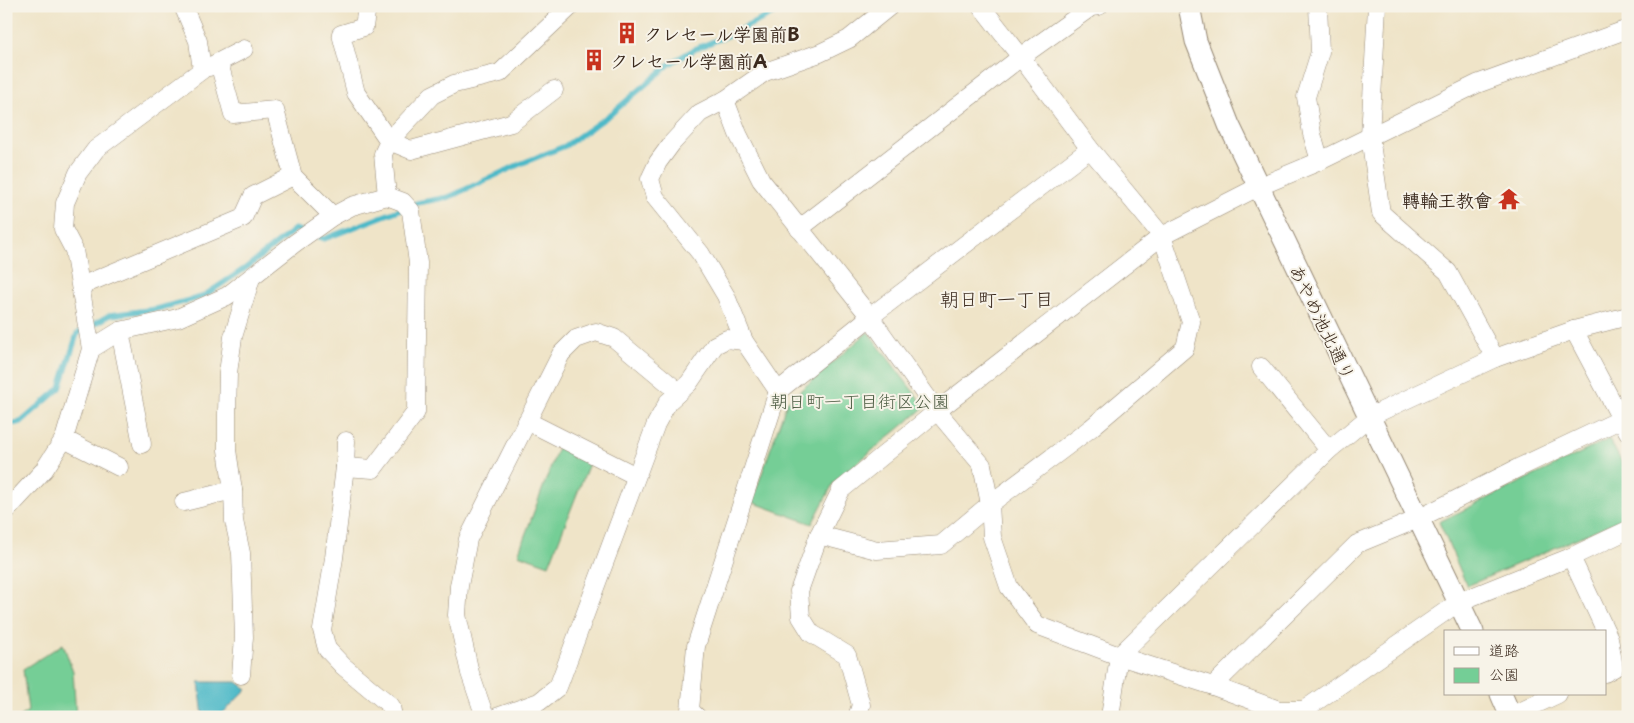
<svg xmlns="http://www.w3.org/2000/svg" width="1634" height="723" font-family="'Playpen Sans','Klee One',sans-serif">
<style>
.green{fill:#74ce96;stroke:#587c5a}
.water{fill:#4db9c8;stroke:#447273}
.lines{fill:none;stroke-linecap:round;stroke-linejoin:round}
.stream{stroke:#4db9c8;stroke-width:5.5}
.minor-casing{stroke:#958773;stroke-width:19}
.tertiary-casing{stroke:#958773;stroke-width:23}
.minor{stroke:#fff;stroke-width:18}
.tertiary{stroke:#fff;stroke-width:21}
.labels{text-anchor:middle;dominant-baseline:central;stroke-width:4;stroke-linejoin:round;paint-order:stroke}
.poi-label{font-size:18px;font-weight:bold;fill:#3b2a1e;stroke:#f7f3e8;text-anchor:start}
.street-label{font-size:18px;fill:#3b2a1e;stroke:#f7f3e8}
.park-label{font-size:18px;fill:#4c5b42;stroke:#f7f3e8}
.neighbourhood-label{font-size:19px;fill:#3b2a1e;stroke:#f7f3e8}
</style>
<rect width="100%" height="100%" fill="#f7f3e8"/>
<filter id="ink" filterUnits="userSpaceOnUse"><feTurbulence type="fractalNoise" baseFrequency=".02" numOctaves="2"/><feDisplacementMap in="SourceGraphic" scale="10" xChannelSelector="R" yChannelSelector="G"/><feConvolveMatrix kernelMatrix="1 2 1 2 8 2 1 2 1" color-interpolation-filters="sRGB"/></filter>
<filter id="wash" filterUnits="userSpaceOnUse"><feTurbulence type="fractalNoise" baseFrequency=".0096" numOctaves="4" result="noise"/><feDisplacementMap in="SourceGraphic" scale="20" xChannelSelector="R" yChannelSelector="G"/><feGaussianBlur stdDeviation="1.12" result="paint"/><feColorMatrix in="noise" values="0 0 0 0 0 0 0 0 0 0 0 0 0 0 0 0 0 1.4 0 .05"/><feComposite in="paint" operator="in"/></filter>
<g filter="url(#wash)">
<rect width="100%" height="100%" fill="#efe4c8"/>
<!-- green -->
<g class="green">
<polygon points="868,332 925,407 834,482 812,524 752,502 787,402"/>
<polygon points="1609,439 1628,473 1628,516 1467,586 1439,522"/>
<polygon points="559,445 590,461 549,565 518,554"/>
<polygon points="63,644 73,671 76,717 19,717 28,711 23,669"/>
</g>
<!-- water -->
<polygon class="water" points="199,682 237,682 247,689 219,717 203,717"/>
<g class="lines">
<!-- stream -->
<g class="stream">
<polyline points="313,235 324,239 417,203 449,197 520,164 565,146 611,114 671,63 697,48 727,36 789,6"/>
<polyline points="6,425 21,422 60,388 77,334 110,315 156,309 202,297 247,267 295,229 304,232"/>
</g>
</g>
</g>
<g filter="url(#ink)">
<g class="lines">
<!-- minor casing -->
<g class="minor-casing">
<g id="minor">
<polyline points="367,6 364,27 341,34 356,93 389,141 411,150 511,123 554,90"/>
<polyline points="1318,6 1320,52 1306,97 1312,134 1320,161"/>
<polyline points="1377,6 1370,136 1381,213 1448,272 1495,358"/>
<polyline points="219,63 233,114 275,110 293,176 333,216"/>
<polyline points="209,67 244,49"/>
<polyline points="725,100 738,134 761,180 870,317 937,411 982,465 990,504 992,537 1009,587 1037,625 1119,656 1213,686 1279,710 1304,710 1459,602 1571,557 1628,530"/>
<polyline points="387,196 383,154 389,141 432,95 454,84 500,73 571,6"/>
<polyline points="799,229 1021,57 1091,7 1099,6"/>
<polyline points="81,286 243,218 253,196 293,176"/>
<polyline points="1574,330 1628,432"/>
<polyline points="120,331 142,444"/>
<polyline points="91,349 74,250 63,229 65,203 78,173 96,149 202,70 198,41 183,6"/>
<polyline points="1261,367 1329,450"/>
<polyline points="778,391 744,341 726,296 701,254 655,197 650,179 658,162 672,143 700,113 725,100 765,72 820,53 849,39 890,6"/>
<polyline points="527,421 636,476"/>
<polyline points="64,439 119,467"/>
<polyline points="345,467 346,441"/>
<polyline points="184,502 233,490"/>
<polyline points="6,511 44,470 64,439 91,349 120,331 178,318 227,296 295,243 333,216 352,206 387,196 403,202 411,211 418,263 416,412 373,469 345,467 334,558 322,630 327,649 343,666 391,706 393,717"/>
<polyline points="819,535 877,550 941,545 990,504 1091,428 1185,348 1191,322 1162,236 1090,149 1021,57 981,6"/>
<polyline points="1571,557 1609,638 1614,668 1605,673"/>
<polyline points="241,675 244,637 241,553 234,521 233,490 227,450 227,414 228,373 233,337 251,278"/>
<polyline points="1213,686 1357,544 1418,519 1518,468 1628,416"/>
<polyline points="1511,716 1558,694"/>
<polyline points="485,717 470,673 457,615 459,586 468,539 561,354 576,339 596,332 614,338 679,392"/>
<polyline points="497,717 539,702 558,687 656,424 668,402 689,383 715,345 727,339 744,341"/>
<polyline points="697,717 690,710 696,646 778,391 870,317 1090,149"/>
<polyline points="857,717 861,705 847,655 811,633 801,617 799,591 819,535 841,490 937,411 1162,236 1258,187 1320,161 1477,84 1628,29"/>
<polyline points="1110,717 1119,656 1329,450 1369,417 1495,358 1574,330 1628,316"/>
</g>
</g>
<!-- tertiary casing -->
<g class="tertiary-casing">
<g id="tertiary">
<polyline points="1189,6 1196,41 1229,125 1473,632"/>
<polyline points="1501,694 1511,717"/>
</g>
</g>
<!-- minor -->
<use href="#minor" class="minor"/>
<!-- tertiary -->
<use href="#tertiary" class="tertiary"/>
</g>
</g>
<!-- icons -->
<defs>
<g id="building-bare" transform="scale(1.725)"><path d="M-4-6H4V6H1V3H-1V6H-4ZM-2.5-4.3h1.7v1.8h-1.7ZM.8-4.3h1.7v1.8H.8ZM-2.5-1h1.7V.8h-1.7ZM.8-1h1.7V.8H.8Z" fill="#c8321e" stroke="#f7f3e8" stroke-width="2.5" paint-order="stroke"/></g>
<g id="temple-bare" transform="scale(1.725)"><path d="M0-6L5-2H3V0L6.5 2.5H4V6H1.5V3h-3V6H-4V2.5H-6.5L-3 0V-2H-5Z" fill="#c8321e" stroke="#f7f3e8" stroke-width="2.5" paint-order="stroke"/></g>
</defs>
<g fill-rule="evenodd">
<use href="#building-bare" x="627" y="33"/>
<use href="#building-bare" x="594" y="60"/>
<use href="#temple-bare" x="1509" y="199"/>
</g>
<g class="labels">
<!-- poi labels -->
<g class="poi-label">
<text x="644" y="33">クレセール学園前B</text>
<text x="610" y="60">クレセール学園前A</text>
<text x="1492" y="199" text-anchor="end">轉輪王教會</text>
</g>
<!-- street labels -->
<g class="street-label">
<text transform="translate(1323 322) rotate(64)">あやめ池北通り</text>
</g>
<!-- park labels -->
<g class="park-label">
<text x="860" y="400">朝日町一丁目街区公園</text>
</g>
<!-- neighbourhood labels -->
<g class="neighbourhood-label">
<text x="997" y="298">朝日町一丁目</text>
</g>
</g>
<!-- margin -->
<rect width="1634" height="723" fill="none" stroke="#f7f3e8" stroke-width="25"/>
<!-- legend -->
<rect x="1444" y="630" width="162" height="65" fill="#f7f3e8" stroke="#aca397"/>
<rect x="1454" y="647" width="25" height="8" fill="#ffffff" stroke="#aca397"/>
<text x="1489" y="656" font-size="15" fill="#3b2a1e">道路</text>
<rect x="1454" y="668" width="25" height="15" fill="#74ce96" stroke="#aca397"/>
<text x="1489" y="680" font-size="15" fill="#3b2a1e">公園</text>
</svg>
